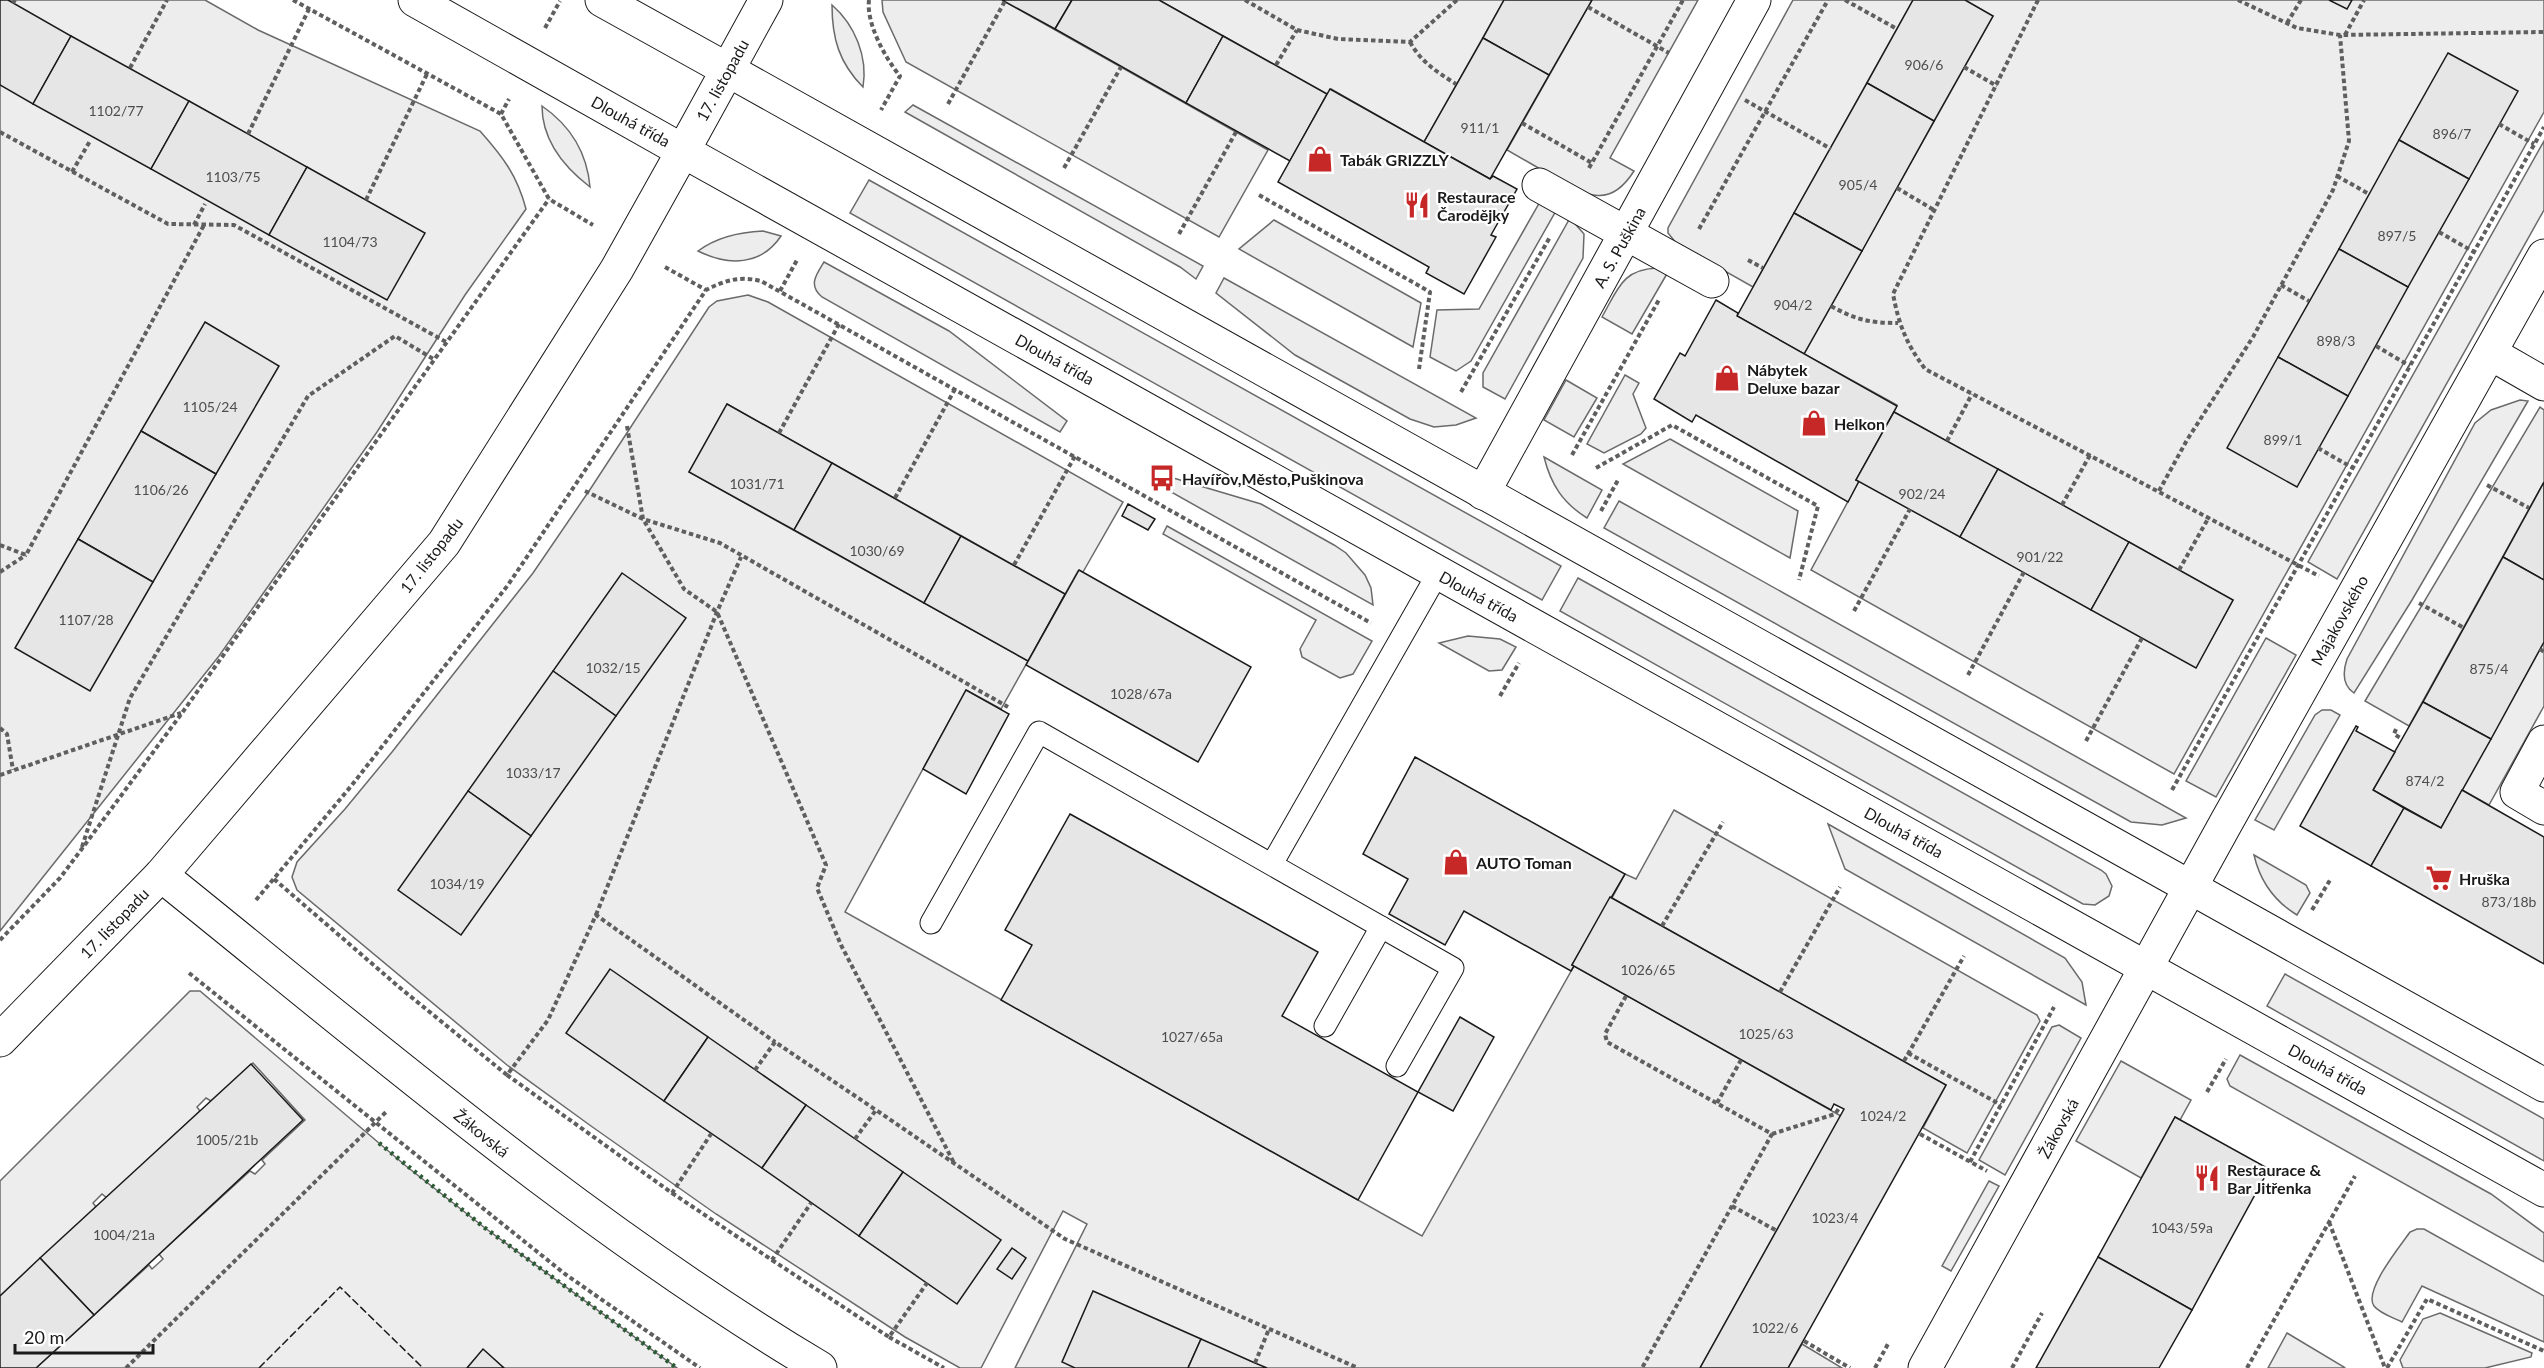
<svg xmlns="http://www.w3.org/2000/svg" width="2544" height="1368" font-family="Lato,sans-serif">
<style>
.green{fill:#ededed;stroke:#6a6a6a;stroke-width:1.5}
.building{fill:#e6e6e6;stroke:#1a1a1a;stroke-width:1.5}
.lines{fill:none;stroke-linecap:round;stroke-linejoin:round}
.service-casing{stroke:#1a1a1a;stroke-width:23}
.minor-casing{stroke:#1a1a1a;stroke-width:35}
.tertiary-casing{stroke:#1a1a1a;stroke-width:35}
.primary-casing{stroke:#1a1a1a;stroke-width:35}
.path{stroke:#5f5f5f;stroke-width:4;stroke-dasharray:4.5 3;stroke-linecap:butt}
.service{stroke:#fff;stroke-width:21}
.minor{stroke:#fff;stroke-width:33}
.tertiary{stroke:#fff;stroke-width:33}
.primary{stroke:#fff;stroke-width:33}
.hedge{stroke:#2b5a34;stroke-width:4.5;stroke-dasharray:3 4.5;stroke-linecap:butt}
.fence{stroke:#1a1a1a;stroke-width:1.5;stroke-dasharray:8 3;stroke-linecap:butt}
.labels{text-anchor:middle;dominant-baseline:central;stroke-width:4.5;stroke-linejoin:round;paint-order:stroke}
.number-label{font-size:14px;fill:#4d4d4d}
.street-label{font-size:16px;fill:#1a1a1a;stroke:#fff}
.poi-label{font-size:16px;font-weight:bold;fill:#1a1a1a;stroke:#fff;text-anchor:start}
</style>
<rect width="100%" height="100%" fill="#fff"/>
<!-- green -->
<g class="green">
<path d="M0,0h205l53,30 222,101c23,26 37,44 46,78l-61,86 -88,137 -158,224 -219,275z"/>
<polygon points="882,0 1002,0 1268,150 1219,237 906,62 883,12"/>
<polygon points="1159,0 1504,0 1424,142 1331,89 1327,94"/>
<path d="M1592,0h106l-88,158 24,13c-24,38 -47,25 -78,7 -16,-9 -33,-19 -49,-28z"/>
<polygon points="1793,0 1913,0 1753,287 1677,244 1668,233 1668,228"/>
<polygon points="1965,0 2544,0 2544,112 2174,774 1811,570 1859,481 2196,667 2233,600 1894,412 1897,405 1804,354 1993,16"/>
<path d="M832,5c23,20 36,52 31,82 -24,-24 -31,-49 -31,-82z"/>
<polygon points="913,105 1203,266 1196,279 1180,267 905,112"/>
<path d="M542,106c29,20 45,47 48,81 -26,-20 -48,-47 -48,-81z"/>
<polygon points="2544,141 2544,210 2337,579 2308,562"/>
<polygon points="869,180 1561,566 1542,600 850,213"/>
<polygon points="1541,200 1557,209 1471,361 1456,371 1430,357 1437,310 1479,309"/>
<polygon points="1570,218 1584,234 1583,258 1505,399 1483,387 1483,373"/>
<polygon points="1274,220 1421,303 1413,347 1239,249"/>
<path d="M763,231l18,5c-20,30 -53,30 -83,15 19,-14 42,-19 65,-20z"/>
<path d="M824,262l125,69 118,90 -7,11 -238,-135c-14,-12 -6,-22 2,-35z"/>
<path d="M1658,268l10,4 -36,62 -30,-17c16,-28 20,-48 56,-49z"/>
<polygon points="1224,278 1476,418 1456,425 1434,427 1410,419 1295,355 1216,293"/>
<polygon points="748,295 768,302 1123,502 1083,572 1078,571 1065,594 727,404 689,472 1028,661 1001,709 966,690 845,912 1422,1236 1574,966 1841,1116 1700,1368 1015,1368 1087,1224 1063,1211 981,1368 960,1368 905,1337 716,1214 591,1126 507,1065 297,890 292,877 297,862 345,809 392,752 533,573 591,488 709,307 717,301"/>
<polygon points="1625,375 1639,383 1633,394 1646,428 1641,434 1604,453 1587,444"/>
<polygon points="1566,380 1597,398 1574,437 1544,420"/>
<path d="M2520,400l8,1 -116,199 -58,93c-12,-8 -11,-22 -7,-34l128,-236 16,-13z"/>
<polygon points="2540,407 2544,410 2544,482 2409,726 2365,701"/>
<polygon points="1670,439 1798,511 1790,558 1623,464"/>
<path d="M1544,457l58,33 -15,28c-24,-15 -36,-33 -43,-61z"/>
<polygon points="1170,477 1261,504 1334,545 1346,553 1365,575 1371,588 1373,605 1164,488"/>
<polygon points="1619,501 2186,818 2162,825 2131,822 1604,528"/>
<polygon points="1167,526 1372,641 1353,674 1340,678 1302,657 1300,649 1316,620 1163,534"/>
<polygon points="1578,578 2101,870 2106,874 2112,886 2109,896 2095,905 2083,904 1560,611"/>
<polygon points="1468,636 1500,639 1516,647 1502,670 1489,671 1439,643"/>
<polygon points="2266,638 2296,655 2216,797 2186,781"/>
<polygon points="2544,641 2544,706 2489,805 2462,790"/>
<polygon points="2322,710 2331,710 2340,715 2274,830 2255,820 2315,715"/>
<polygon points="1674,810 2037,1015 2040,1021 1967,1153 1923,1128 1946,1085 1612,898 1625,874 1636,879"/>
<polygon points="1828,824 2065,958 2082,982 2086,1005 1845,869"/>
<path d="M2254,855l52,30 4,8 -13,22c-23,-14 -37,-34 -43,-60z"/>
<polygon points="2285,974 2544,1119 2544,1161 2267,1006"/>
<polygon points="190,991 200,991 406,1166 485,1228 677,1368 504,1368 483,1350 467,1368 36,1368 149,1265 152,1269 163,1259 159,1254 250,1171 255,1174 265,1164 262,1160 305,1120 253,1063 211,1101 206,1098 197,1107 200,1111 107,1198 102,1194 93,1203 96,1207 0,1296 0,1181"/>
<polygon points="2059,1025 2081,1038 2005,1175 1979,1160 2052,1027"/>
<polygon points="2240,1055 2491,1194 2544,1233 2544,1262 2230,1086 2227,1079"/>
<polygon points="2121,1061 2191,1100 2180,1120 2175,1117 2141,1178 2076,1141"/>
<polygon points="1989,1181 1999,1186 1951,1271 1942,1266"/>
<path d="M2417,1229h7l120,67v46l-122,-56 -20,36c-8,-4 -23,-9 -28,-16 -11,-15 27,-61 36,-74z"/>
<polygon points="2440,1313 2532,1353 2531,1357 2485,1368 2403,1368 2400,1360 2423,1319"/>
<polygon points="2287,1333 2344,1367 2345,1368 2268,1368"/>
<polygon points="1802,1344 1842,1368 1788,1368"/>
</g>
<!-- building -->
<g class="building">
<polygon points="0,0 8,0 71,36 33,104 0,85"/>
<polygon points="1002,0 1072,0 1055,29"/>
<polygon points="1072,0 1159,0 1223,36 1186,103 1055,29"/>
<polygon points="1504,0 1592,0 1549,75 1483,38"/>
<polygon points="1913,0 1965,0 1993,16 1934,121 1867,83"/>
<polygon points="2329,0 2352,0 2347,9"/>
<polygon points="71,36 189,101 151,169 33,104"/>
<polygon points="1223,36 1327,94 1290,161 1186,103"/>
<polygon points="1483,38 1549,75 1490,179 1424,142"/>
<polygon points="2448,53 2518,91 2469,179 2399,140"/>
<polygon points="1867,83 1934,121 1862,251 1794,213"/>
<polygon points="1330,89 1490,179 1493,176 1517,189 1491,235 1496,237 1464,294 1426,273 1429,267 1278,182"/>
<polygon points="189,101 307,167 269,235 151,169"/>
<polygon points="2399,140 2469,179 2408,287 2339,249"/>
<polygon points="307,167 425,233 387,300 269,235"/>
<polygon points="1794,213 1862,251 1804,354 1737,316"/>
<polygon points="2339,249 2408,287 2348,396 2278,357"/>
<polygon points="1716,300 1738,313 1737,316 1897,406 1856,480 1859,481 1848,502 1696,415 1692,422 1654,399 1680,353 1685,356"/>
<polygon points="205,322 279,366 216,474 141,431"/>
<polygon points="2278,357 2348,396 2297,487 2227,448"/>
<polygon points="727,404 832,463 794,530 689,472"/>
<polygon points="1894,412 1998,469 1960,537 1856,480"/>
<polygon points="141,431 216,474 153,582 78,539"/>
<polygon points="832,463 961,536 924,603 794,530"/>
<polygon points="1998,469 2129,542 2091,610 1960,537"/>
<polygon points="2544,482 2544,580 2503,557"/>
<polygon points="1128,504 1155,519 1148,530 1122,516"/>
<polygon points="961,536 1065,594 1028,661 924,603"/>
<polygon points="78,539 153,582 90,691 15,648"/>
<polygon points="2129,542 2233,600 2196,668 2091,610"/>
<polygon points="2503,557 2544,580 2544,642 2491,739 2423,702"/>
<polygon points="1079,570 1251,667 1198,762 1026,665"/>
<polygon points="622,573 686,618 616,716 553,671"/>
<polygon points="553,671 616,716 531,836 468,791"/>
<polygon points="966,690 1009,714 966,794 923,769"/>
<polygon points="2423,702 2491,739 2441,828 2373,790"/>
<polygon points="2356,726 2358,727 2356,731 2395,752 2373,790 2404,808 2371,866 2300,826"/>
<polygon points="1415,757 1625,874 1572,965 1574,966 1571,971 1464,911 1445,945 1389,914 1408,879 1363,854"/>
<polygon points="2462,790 2544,837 2544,964 2371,866 2404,808 2441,828"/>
<polygon points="468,791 531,836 461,935 398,890"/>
<polygon points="1070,814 1318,952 1282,1016 1418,1092 1358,1200 1001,1000 1032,945 1005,930"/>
<polygon points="1610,897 1946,1085 1788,1368 1700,1368 1844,1109 1834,1104 1831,1110 1572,965"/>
<polygon points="610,969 708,1037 664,1101 566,1033"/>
<polygon points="1460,1017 1494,1037 1453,1111 1418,1092"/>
<polygon points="708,1037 806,1105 762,1168 664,1101"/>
<polygon points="251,1064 303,1120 94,1315 40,1258"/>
<polygon points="806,1105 903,1172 859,1236 762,1168"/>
<polygon points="2175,1117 2269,1169 2192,1310 2098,1257"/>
<polygon points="903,1172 1001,1240 957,1304 859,1236"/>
<polygon points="1012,1248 1026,1258 1012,1279 997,1269"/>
<polygon points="2098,1257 2192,1310 2159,1368 2036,1368"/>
<polygon points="40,1258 94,1315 36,1368 0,1368 0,1296"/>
<polygon points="1093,1291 1201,1339 1188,1368 1075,1368 1062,1362"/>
<polygon points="1201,1339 1255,1363 1267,1368 1188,1368"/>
<polygon points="483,1349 504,1368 467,1368"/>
</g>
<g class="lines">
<!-- service casing -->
<g class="service-casing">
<g id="service">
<polyline points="1272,864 1438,573"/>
<polyline points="931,923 1039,732 1453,968 1397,1066"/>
<polyline points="1325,1026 1381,927"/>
</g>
</g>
<!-- minor casing -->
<g class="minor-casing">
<g id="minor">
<polyline points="415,0 683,151"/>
<polyline points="602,0 728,70"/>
<polyline points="1539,185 1712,281"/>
<polyline points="2490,353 2544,384"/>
<polyline points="1483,493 1754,0"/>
<polyline points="2544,742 2517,792 2544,808"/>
<path d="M161,875c214,172 423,352 659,493"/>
<polyline points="1925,1368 2227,821 2544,256"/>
</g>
</g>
<!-- tertiary casing -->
<g class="tertiary-casing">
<polyline id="tertiary" points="0,1040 161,875 444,543 617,269 683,151"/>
</g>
<!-- primary casing -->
<g class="primary-casing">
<g id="primary">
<polyline points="766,0 683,151 2544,1190"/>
<polyline points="728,70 2544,1085"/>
</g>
</g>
<!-- path -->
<g class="path">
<polyline points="293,0 501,114 549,199 593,225"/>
<path d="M869,0c-3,23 16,58 31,76l-19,34"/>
<polyline points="1245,0 1297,30 1338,39 1410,42 1457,0"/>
<polyline points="1845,0 1897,29"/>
<path d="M2038,0l-145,294c6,31 13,49 32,75l394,207"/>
<polyline points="2238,0 2297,28 2340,35 2544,32"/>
<polyline points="13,3 15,0"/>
<polyline points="1588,7 1669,53"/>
<polyline points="2287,23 2301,0"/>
<polyline points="545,28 560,1"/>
<polyline points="2345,35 2364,0"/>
<path d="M1410,42c11,20 27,30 46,42"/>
<polyline points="1276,65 1297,30"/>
<polyline points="1964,67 1997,86"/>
<polyline points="130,68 167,0"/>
<polyline points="1745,100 1831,149"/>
<polyline points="948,104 1005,1"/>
<polyline points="501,114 509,99"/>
<polyline points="1522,123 1592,163"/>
<polyline points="2499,124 2534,144"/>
<polyline points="0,132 168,224 234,225 448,343"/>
<polyline points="248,134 309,9"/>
<polyline points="1064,168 1121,67"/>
<polyline points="1589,168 1683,0"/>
<polyline points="72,172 90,141"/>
<polyline points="2337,176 2369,194"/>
<polyline points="1897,188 1934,210"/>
<polyline points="1259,195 1430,292 1419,369"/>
<polyline points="366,200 427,74"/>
<polyline points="194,225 205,204"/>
<polyline points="1699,229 1828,0"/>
<polyline points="2439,232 2474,252"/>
<polyline points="1179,234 1236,132"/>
<polyline points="1748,260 1763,268"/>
<polyline points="665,267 706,290"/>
<polyline points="2281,285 2309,301"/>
<polyline points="780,291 797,260"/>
<path d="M1831,306c25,14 39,17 67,17"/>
<polyline points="2376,346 2410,366"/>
<polyline points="1461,392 1550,237"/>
<polyline points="627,426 643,519 684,589 717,612 826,865 817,888 841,945 954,1163"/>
<polyline points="779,433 839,324"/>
<polyline points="1947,441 1972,394"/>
<polyline points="2318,448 2353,468"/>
<polyline points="1572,455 1660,298"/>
<polyline points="1596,468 1672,425 1818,506 1799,580"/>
<polyline points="2487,485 2529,508"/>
<polyline points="585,491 643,519 720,543 1008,707"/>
<polyline points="2159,491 2187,440 2253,337 2333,190 2349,141 2340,35"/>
<polyline points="895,498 955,389"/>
<polyline points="2062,505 2090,455"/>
<polyline points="1601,511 1618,480"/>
<polyline points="0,545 26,555 204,225"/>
<polyline points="1014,565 1075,456"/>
<polyline points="2179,570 2209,517"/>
<polyline points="0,572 26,555"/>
<polyline points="2419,603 2464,628"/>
<polyline points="1854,611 1910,509"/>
<polyline points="2540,649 2544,652"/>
<polyline points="1968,675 2024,572"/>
<polyline points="1500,696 1519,663"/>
<polyline points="0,728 7,734 13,770"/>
<polyline points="2396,729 2394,734 2402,739"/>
<polyline points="2086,741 2142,638"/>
<polyline points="0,775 181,713"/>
<polyline points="2172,790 2544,127"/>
<polyline points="82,847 130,698 308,396 395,336 435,360"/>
<polyline points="274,879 399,987 507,1075 548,1020 596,915 775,1042"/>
<path d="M256,900l96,-115 156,-200 198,-295c19,-10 34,-14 55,-9l610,342"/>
<polyline points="2312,910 2330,880"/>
<polyline points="596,915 717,612 741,557"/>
<polyline points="1662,926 1723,822"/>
<polyline points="0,940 60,878 81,850 182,713 549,199"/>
<polyline points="189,973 565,1274 700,1368"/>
<polyline points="1780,992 1840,887"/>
<polyline points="1626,996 1605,1034 1607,1042 1772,1134 1642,1368"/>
<polyline points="1908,1053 2001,1105"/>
<polyline points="1904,1061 1964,956"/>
<polyline points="755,1070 775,1042 876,1110"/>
<polyline points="507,1075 672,1193 711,1134"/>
<polyline points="2207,1092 2226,1059"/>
<polyline points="1717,1103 1741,1060"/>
<polyline points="1772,1134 1835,1114 1840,1107"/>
<polyline points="1920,1134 1987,1171"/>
<polyline points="855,1139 876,1110 1065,1239 1358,1368"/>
<polyline points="1970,1162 2054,1007"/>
<polyline points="672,1193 772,1260 811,1203"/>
<polyline points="1732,1206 1777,1231"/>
<polyline points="2329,1222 2385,1368"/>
<polyline points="772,1260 889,1337 927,1283"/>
<polyline points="889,1337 944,1368"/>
<polyline points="1804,1341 1850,1368"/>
<polyline points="1255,1363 1269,1329"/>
<polyline points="126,1368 387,1111"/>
<polyline points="1875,1368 1889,1342"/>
<polyline points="2012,1368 2042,1313"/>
<polyline points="2247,1368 2355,1176"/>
<polyline points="2387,1368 2427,1299 2544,1351"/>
</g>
<!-- service -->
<use href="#service" class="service"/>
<!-- minor -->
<use href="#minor" class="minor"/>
<!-- tertiary -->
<use href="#tertiary" class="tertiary"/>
<!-- primary -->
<use href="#primary" class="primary"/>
<!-- hedge -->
<polyline class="hedge" points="379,1143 485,1228 677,1368"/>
<!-- fence -->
<polyline class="fence" points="259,1368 340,1287 423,1368"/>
</g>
<!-- icons -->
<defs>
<g id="shop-bare" transform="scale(2.07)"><path d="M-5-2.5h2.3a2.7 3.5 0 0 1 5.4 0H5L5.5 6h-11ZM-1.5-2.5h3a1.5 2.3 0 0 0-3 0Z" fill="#c62828" stroke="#fff" stroke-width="2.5" paint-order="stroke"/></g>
<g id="restaurant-bare" transform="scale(2.07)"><path d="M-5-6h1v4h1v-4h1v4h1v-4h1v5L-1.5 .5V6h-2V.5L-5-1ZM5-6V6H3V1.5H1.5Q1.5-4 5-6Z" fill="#c62828" stroke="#fff" stroke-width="2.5" paint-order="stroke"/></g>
<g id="bus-bare" transform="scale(2.07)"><path d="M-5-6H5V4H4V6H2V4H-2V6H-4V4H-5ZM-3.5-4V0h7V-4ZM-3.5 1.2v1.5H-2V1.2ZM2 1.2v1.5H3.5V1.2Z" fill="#c62828" stroke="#fff" stroke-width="2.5" paint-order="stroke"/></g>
<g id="supermarket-bare" transform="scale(2.07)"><path d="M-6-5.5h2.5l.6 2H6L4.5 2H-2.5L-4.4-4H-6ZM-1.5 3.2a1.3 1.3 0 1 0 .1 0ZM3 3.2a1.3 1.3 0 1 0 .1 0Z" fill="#c62828" stroke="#fff" stroke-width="2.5" paint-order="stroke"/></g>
</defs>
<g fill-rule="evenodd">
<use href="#shop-bare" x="1320" y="159"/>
<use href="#restaurant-bare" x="1417" y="205"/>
<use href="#shop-bare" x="1727" y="378"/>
<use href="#shop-bare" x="1814" y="423"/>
<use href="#bus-bare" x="1162" y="478"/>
<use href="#shop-bare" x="1456" y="862"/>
<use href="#supermarket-bare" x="2439" y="878"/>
<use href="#restaurant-bare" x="2207" y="1178"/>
</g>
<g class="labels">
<!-- number labels -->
<g class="number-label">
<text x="1924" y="64">906/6</text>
<text x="116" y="110">1102/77</text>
<text x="1480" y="127">911/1</text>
<text x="2452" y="133">896/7</text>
<text x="233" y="176">1103/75</text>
<text x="1858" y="184">905/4</text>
<text x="2397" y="235">897/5</text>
<text x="350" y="241">1104/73</text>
<text x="1793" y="304">904/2</text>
<text x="2336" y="340">898/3</text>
<text x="210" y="406">1105/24</text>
<text x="2283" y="439">899/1</text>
<text x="757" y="483">1031/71</text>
<text x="161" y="489">1106/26</text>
<text x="1922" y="493">902/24</text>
<text x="877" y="550">1030/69</text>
<text x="2040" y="556">901/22</text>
<text x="86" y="619">1107/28</text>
<text x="613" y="667">1032/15</text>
<text x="2489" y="668">875/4</text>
<text x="1141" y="693">1028/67a</text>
<text x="533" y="772">1033/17</text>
<text x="2425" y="780">874/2</text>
<text x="457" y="883">1034/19</text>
<text x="2509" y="901">873/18b</text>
<text x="1648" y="969">1026/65</text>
<text x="1766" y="1033">1025/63</text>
<text x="1192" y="1036">1027/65a</text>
<text x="1883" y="1115">1024/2</text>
<text x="227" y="1139">1005/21b</text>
<text x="1835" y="1217">1023/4</text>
<text x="2182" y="1227">1043/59a</text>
<text x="124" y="1234">1004/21a</text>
<text x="1775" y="1327">1022/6</text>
</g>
<!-- street labels -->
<g class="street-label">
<text transform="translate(722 80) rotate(-61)">17. listopadu</text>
<text transform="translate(631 121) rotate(29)">Dlouhá třída</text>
<text transform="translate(1619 247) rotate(-61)">A. S. Puškina</text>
<text transform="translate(1055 359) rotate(29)">Dlouhá třída</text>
<text transform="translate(431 555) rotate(-52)">17. listopadu</text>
<text transform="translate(1479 596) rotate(29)">Dlouhá třída</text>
<text transform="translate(2339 620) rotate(-61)">Majakovského</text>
<text transform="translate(1904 832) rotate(29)">Dlouhá třída</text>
<text transform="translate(114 923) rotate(-46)">17. listopadu</text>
<text transform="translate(2328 1069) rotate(29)">Dlouhá třída</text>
<text transform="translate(2058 1128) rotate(-61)">Žákovská</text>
<text transform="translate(482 1133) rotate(39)">Žákovská</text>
</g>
<!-- poi labels -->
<g class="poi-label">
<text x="1340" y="159">Tabák GRIZZLY</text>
<text x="1437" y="196">Restaurace<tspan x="1437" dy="18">Čarodějky</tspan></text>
<text x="1747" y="369">Nábytek<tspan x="1747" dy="18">Deluxe bazar</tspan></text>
<text x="1834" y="423">Helkon</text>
<text x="1182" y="478">Havířov,Město,Puškinova</text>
<text x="1476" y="862">AUTO Toman</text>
<text x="2459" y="878">Hruška</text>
<text x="2227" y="1169">Restaurace &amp;<tspan x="2227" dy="18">Bar Jitřenka</tspan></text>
</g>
</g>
<!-- scale -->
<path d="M15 1344v9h138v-9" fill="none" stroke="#1a1a1a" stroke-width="3"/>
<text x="24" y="1344" font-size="18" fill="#1a1a1a" stroke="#ffffff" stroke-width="4.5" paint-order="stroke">20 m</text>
</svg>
